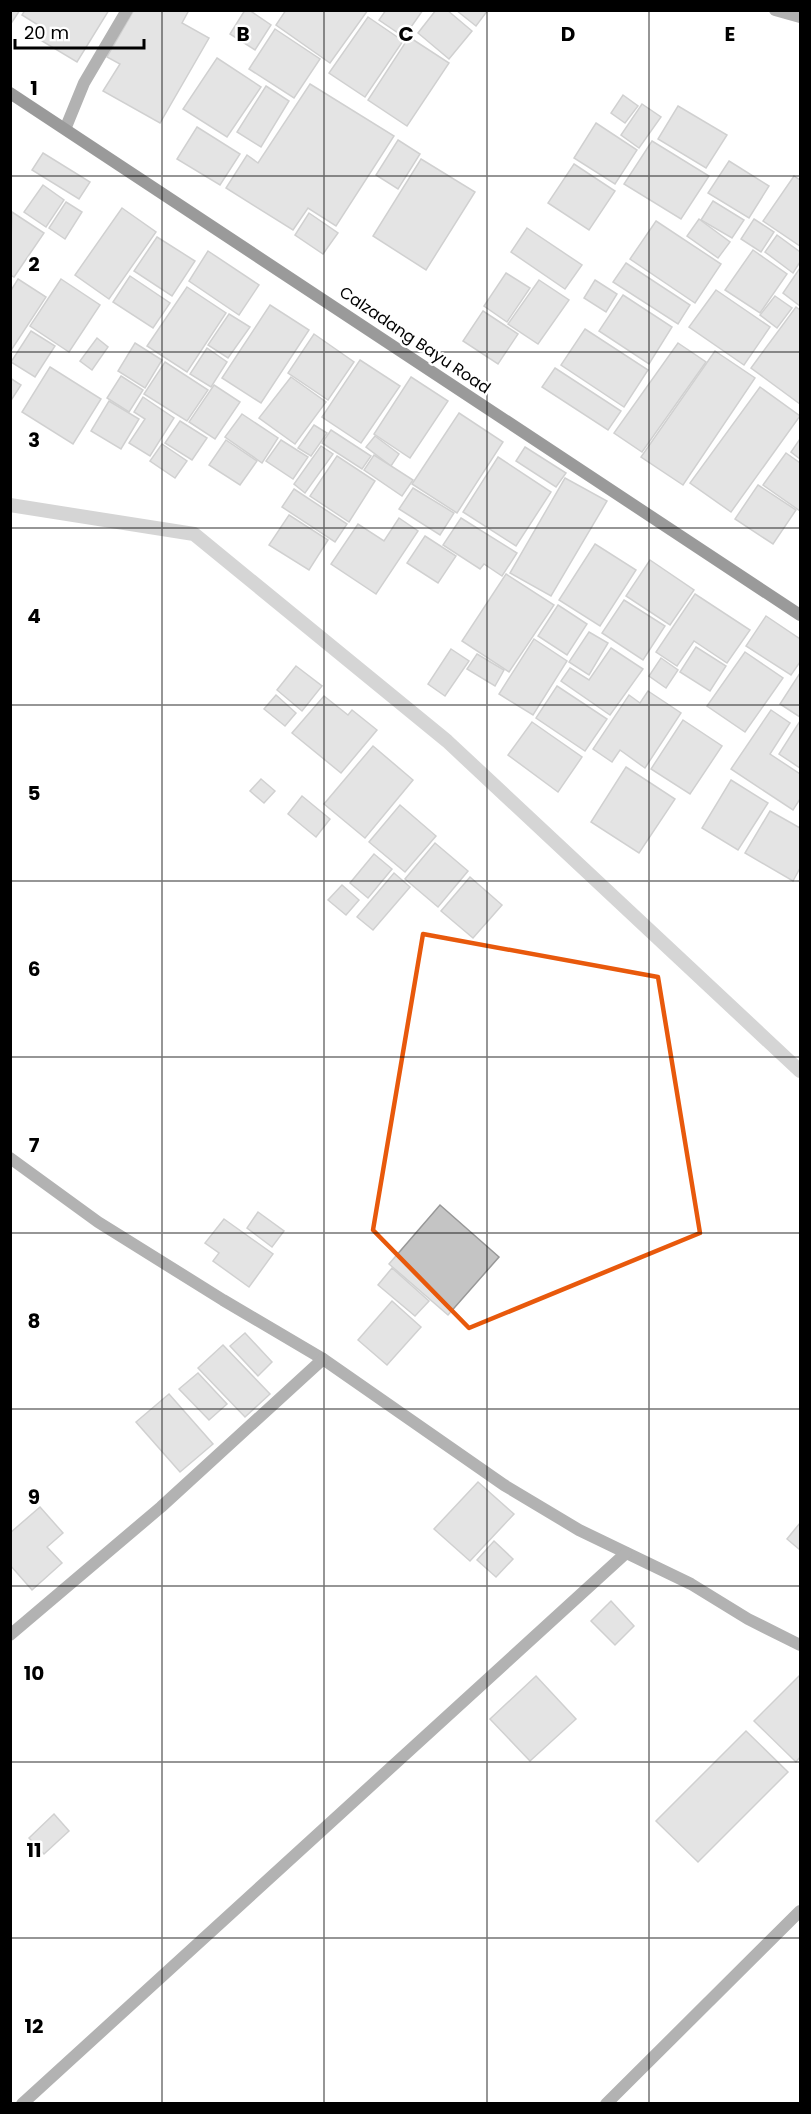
<svg xmlns="http://www.w3.org/2000/svg" width="811" height="2114" font-family="Poppins,sans-serif">
<style>
.lines{fill:none;stroke-linecap:round;stroke-linejoin:round}
.stream{stroke:#a2a2a2;stroke-width:14}
.building{fill:#c4c4c4;stroke:#989898;stroke-width:1.5}
.lane{stroke:#545454;stroke-width:12}
.street{stroke:#545454;stroke-width:12}
.secondary{stroke:#212121;stroke-width:12}
.marked{fill:none;stroke:#e8590c;stroke-width:4.5;stroke-linejoin:round}
.grid{fill:none;stroke:#000;stroke-width:1.5;stroke-opacity:0.55}
.labels{text-anchor:middle;dominant-baseline:central;stroke-width:5;stroke-linejoin:round;paint-order:stroke}
.street-label{font-size:16px;fill:#000;stroke:#fff}
.grid-label{font-size:20px;text-anchor:middle;font-weight:bold;fill:#000;stroke:#fff;stroke-width:5;stroke-linejoin:round;paint-order:stroke}
</style>
<rect width="100%" height="100%" fill="#fff"/>
<g class="lines">
<!-- stream -->
<polyline class="stream" points="10,505 194,534 447,741 800,1071"/>
</g>
<!-- building -->
<g class="building">
<polygon points="10,10 20,10 10,25"/>
<polygon points="25,10 109,10 77,62 37,38 43,28 22,15"/>
<polygon points="134,10 189,10 182,23 209,38 160,123 103,91 120,64 107,57"/>
<polygon points="245,10 249,10 271,25 255,50 230,34"/>
<polygon points="286,10 368,10 330,63 276,25"/>
<polygon points="386,10 423,10 404,37 379,20"/>
<polygon points="436,10 447,10 472,31 449,59 418,33"/>
<polygon points="456,10 488,10 476,26"/>
<polygon points="368,17 403,41 365,97 329,73"/>
<polygon points="275,29 320,59 294,98 249,69"/>
<polygon points="409,37 449,63 407,126 368,100"/>
<polygon points="217,58 261,87 227,137 183,109"/>
<polygon points="310,84 394,136 336,226 308,208 293,230 226,188 247,155 258,163"/>
<polygon points="266,86 289,101 261,147 237,132"/>
<polygon points="623,95 638,106 625,123 611,113"/>
<polygon points="642,104 661,117 639,148 621,135"/>
<polygon points="678,106 727,135 706,168 658,139"/>
<polygon points="596,123 637,150 615,184 574,158"/>
<polygon points="197,127 240,154 220,185 177,159"/>
<polygon points="398,140 420,154 398,189 376,175"/>
<polygon points="652,141 709,176 681,219 624,184"/>
<polygon points="43,153 90,182 79,199 32,170"/>
<polygon points="421,159 475,192 426,270 373,236"/>
<polygon points="729,161 769,186 749,218 708,193"/>
<polygon points="574,164 615,191 589,230 548,203"/>
<polygon points="794,176 800,180 800,246 763,221"/>
<polygon points="43,185 64,200 46,227 24,212"/>
<polygon points="713,201 744,220 732,238 701,220"/>
<polygon points="66,202 82,212 65,239 49,228"/>
<polygon points="122,208 156,232 109,299 75,275"/>
<polygon points="12,212 44,233 14,277 10,275"/>
<polygon points="309,213 338,233 323,254 295,235"/>
<polygon points="699,219 730,242 718,258 687,236"/>
<polygon points="754,219 774,232 761,252 741,239"/>
<polygon points="656,221 721,264 695,303 630,259"/>
<polygon points="527,228 582,265 565,289 511,252"/>
<polygon points="777,235 800,252 800,262 793,273 765,252"/>
<polygon points="157,237 195,261 172,296 134,271"/>
<polygon points="753,250 787,274 760,313 725,290"/>
<polygon points="208,251 259,285 239,315 189,281"/>
<polygon points="626,263 690,305 678,324 613,282"/>
<polygon points="800,268 800,306 783,293"/>
<polygon points="506,273 530,288 507,322 484,306"/>
<polygon points="130,276 170,303 153,328 113,302"/>
<polygon points="18,279 46,297 10,352 10,292"/>
<polygon points="61,279 100,305 69,352 30,326"/>
<polygon points="539,280 569,300 538,344 508,324"/>
<polygon points="595,280 617,294 606,312 584,298"/>
<polygon points="187,287 226,313 187,372 147,346"/>
<polygon points="716,290 770,327 744,365 689,327"/>
<polygon points="623,295 672,327 649,364 599,331"/>
<polygon points="775,296 792,308 777,328 760,315"/>
<polygon points="270,305 309,330 261,403 222,378"/>
<polygon points="796,307 800,310 800,404 751,368"/>
<polygon points="483,311 518,334 498,364 463,341"/>
<polygon points="229,314 250,327 228,358 208,345"/>
<polygon points="585,329 648,370 624,407 561,365"/>
<polygon points="31,331 55,346 35,377 11,362"/>
<polygon points="314,334 354,362 328,400 288,373"/>
<polygon points="97,338 108,347 92,370 80,361"/>
<polygon points="135,343 162,360 145,388 118,371"/>
<polygon points="678,343 706,362 642,452 614,433"/>
<polygon points="207,348 227,362 211,387 190,374"/>
<polygon points="715,351 755,378 683,485 641,457"/>
<polygon points="360,360 400,386 361,443 322,417"/>
<polygon points="165,362 208,390 187,421 144,394"/>
<polygon points="50,367 101,399 73,444 22,412"/>
<polygon points="555,368 621,411 608,430 542,387"/>
<polygon points="121,376 143,390 129,412 107,398"/>
<polygon points="291,377 326,402 295,444 259,418"/>
<polygon points="411,377 448,401 410,458 374,434"/>
<polygon points="10,378 21,385 10,402"/>
<polygon points="214,385 240,402 215,439 189,422"/>
<polygon points="760,387 800,416 731,512 690,483"/>
<polygon points="143,397 174,418 150,456 129,443 145,419 134,412"/>
<polygon points="109,401 139,419 121,449 91,431"/>
<polygon points="459,413 503,442 457,513 412,484"/>
<polygon points="242,414 278,438 262,463 225,437"/>
<polygon points="180,421 207,438 192,460 165,443"/>
<polygon points="314,425 327,433 311,456 298,448"/>
<polygon points="331,430 371,456 362,469 322,443"/>
<polygon points="375,436 399,454 391,466 366,447"/>
<polygon points="800,439 800,459 791,452"/>
<polygon points="226,440 257,461 240,485 209,465"/>
<polygon points="281,440 308,457 293,479 266,461"/>
<polygon points="162,444 187,461 175,478 150,461"/>
<polygon points="321,446 333,454 305,493 294,484"/>
<polygon points="525,447 566,473 556,487 516,461"/>
<polygon points="786,453 800,463 800,511 763,485"/>
<polygon points="374,455 413,480 402,496 364,470"/>
<polygon points="337,456 375,481 349,522 310,496"/>
<polygon points="498,457 551,492 516,546 463,512"/>
<polygon points="565,478 607,501 551,596 510,573"/>
<polygon points="758,485 796,510 773,544 735,519"/>
<polygon points="413,488 454,513 440,535 399,509"/>
<polygon points="294,489 347,524 335,542 282,507"/>
<polygon points="289,515 328,540 309,570 269,545"/>
<polygon points="399,518 418,531 376,594 331,564 358,524 384,541"/>
<polygon points="461,518 517,553 502,576 484,564 480,569 443,545"/>
<polygon points="425,536 456,556 438,583 407,563"/>
<polygon points="595,544 636,570 600,626 559,600"/>
<polygon points="650,560 694,590 670,625 626,596"/>
<polygon points="506,574 554,605 509,672 462,641"/>
<polygon points="695,594 750,630 727,663 694,641 677,666 656,652"/>
<polygon points="624,600 665,626 643,660 602,633"/>
<polygon points="558,605 587,624 567,655 538,636"/>
<polygon points="766,616 800,639 800,662 791,675 746,646"/>
<polygon points="589,632 608,643 589,675 569,662"/>
<polygon points="534,639 567,661 533,715 499,694"/>
<polygon points="696,647 726,666 710,691 680,672"/>
<polygon points="611,648 643,669 610,715 561,681 570,668 589,680"/>
<polygon points="451,649 469,661 445,696 428,684"/>
<polygon points="745,652 783,678 745,732 707,706"/>
<polygon points="477,654 504,670 495,686 467,669"/>
<polygon points="661,658 678,670 666,688 649,676"/>
<polygon points="296,666 322,686 302,711 277,690"/>
<polygon points="800,673 800,717 780,704"/>
<polygon points="557,686 607,719 585,751 536,718"/>
<polygon points="648,691 681,713 645,768 620,750 612,762 593,749 629,695 640,703"/>
<polygon points="276,695 296,713 285,726 264,709"/>
<polygon points="324,696 348,715 352,710 377,730 341,773 292,733"/>
<polygon points="771,710 790,723 770,754 800,774 800,799 793,810 731,769"/>
<polygon points="683,720 722,746 690,794 651,769"/>
<polygon points="800,721 800,768 779,754"/>
<polygon points="532,722 582,757 558,792 508,755"/>
<polygon points="373,746 413,780 365,838 324,804"/>
<polygon points="626,767 675,799 639,853 591,822"/>
<polygon points="261,779 275,791 264,803 250,791"/>
<polygon points="731,780 768,803 738,850 702,828"/>
<polygon points="302,796 330,819 316,837 288,814"/>
<polygon points="400,805 436,836 405,872 369,842"/>
<polygon points="770,811 800,828 800,868 793,881 745,853"/>
<polygon points="435,843 468,871 438,907 405,879"/>
<polygon points="374,854 392,869 368,898 350,883"/>
<polygon points="394,873 410,887 373,930 357,917"/>
<polygon points="470,877 502,905 473,938 441,911"/>
<polygon points="342,885 359,900 346,915 328,900"/>
<polygon points="440,1205 499,1257 448,1315 389,1264"/>
<polygon points="258,1212 284,1231 272,1247 247,1228"/>
<polygon points="224,1219 273,1254 249,1287 213,1261 219,1253 205,1243"/>
<polygon points="392,1268 429,1301 415,1316 378,1285"/>
<polygon points="392,1301 421,1327 387,1365 358,1340"/>
<polygon points="245,1333 272,1362 258,1376 230,1346"/>
<polygon points="223,1345 270,1394 245,1417 198,1368"/>
<polygon points="198,1373 227,1404 209,1420 179,1389"/>
<polygon points="169,1394 213,1444 180,1472 136,1422"/>
<polygon points="478,1482 514,1514 470,1561 434,1529"/>
<polygon points="40,1507 63,1533 47,1547 62,1563 32,1590 10,1565 10,1533"/>
<polygon points="800,1523 800,1550 787,1539"/>
<polygon points="494,1541 513,1559 496,1577 477,1560"/>
<polygon points="611,1601 634,1626 615,1645 591,1621"/>
<polygon points="800,1675 800,1757 796,1762 754,1721"/>
<polygon points="536,1676 576,1719 530,1761 490,1719"/>
<polygon points="746,1731 788,1772 698,1862 656,1821"/>
<polygon points="54,1814 69,1831 44,1854 29,1838"/>
</g>
<g class="lines">
<!-- lane -->
<polyline class="lane" points="66,127 84,83 127,10"/>
<!-- street -->
<g class="street">
<polyline points="775,10 800,17"/>
<polyline points="10,1158 98,1222 223,1300 323,1359 504,1485 579,1530 691,1584 748,1619 800,1645"/>
<polyline points="10,1635 161,1507 323,1359"/>
<polyline points="22,2104 626,1553"/>
<polyline points="606,2104 800,1911"/>
</g>
<!-- secondary -->
<polyline class="secondary" points="10,93 800,615"/>
</g>
<!-- marked area -->
<path d="M0 0H811V2114H0ZM423,934l235,43 42,256 -231,95 -96,-98z" fill="#fff" fill-opacity=".55" fill-rule="evenodd"/>
<path class="marked" d="M423,934l235,43 42,256 -231,95 -96,-98z"/>
<!-- grid -->
<path class="grid" d="M162,10v2094M324,10v2094M487,10v2094M649,10v2094M10,176h790M10,352h790M10,528h790M10,705h790M10,881h790M10,1057h790M10,1233h790M10,1409h790M10,1586h790M10,1762h790M10,1938h790"/>
<g class="labels">
<!-- street labels -->
<g class="street-label">
<text transform="translate(415 340) rotate(34)">Calzadang Bayu Road</text>
</g>
</g>
<g class="grid-label">
<text x="243" y="41">B</text>
<text x="406" y="41">C</text>
<text x="568" y="41">D</text>
<text x="730" y="41">E</text>
<text x="34" y="95">1</text>
<text x="34" y="271">2</text>
<text x="34" y="447">3</text>
<text x="34" y="623">4</text>
<text x="34" y="800">5</text>
<text x="34" y="976">6</text>
<text x="34" y="1152">7</text>
<text x="34" y="1328">8</text>
<text x="34" y="1504">9</text>
<text x="34" y="1680">10</text>
<text x="34" y="1857">11</text>
<text x="34" y="2033">12</text>
</g>
<!-- border -->
<rect width="811" height="2114" fill="none" stroke="#000000" stroke-width="24"/>
<!-- scale -->
<path d="M15 39v9h129v-9" fill="none" stroke="#000000" stroke-width="3"/>
<text x="24" y="39" font-size="18" fill="#000000" stroke="#ffffff" stroke-width="4.5" paint-order="stroke">20 m</text>
</svg>
